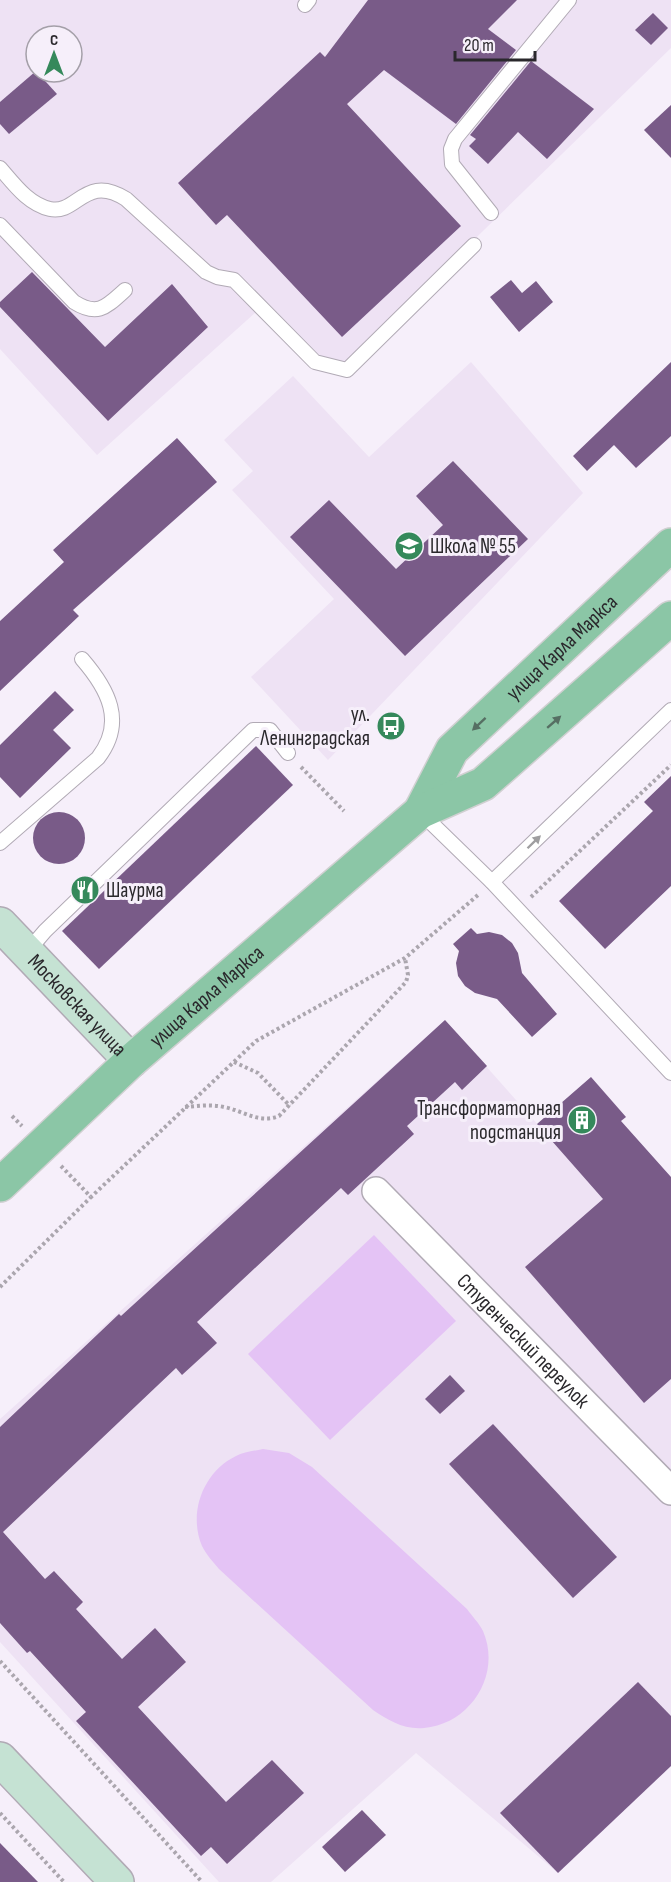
<svg xmlns="http://www.w3.org/2000/svg" width="671" height="1882" font-family="'Sofia Sans Condensed',sans-serif">
<style>
.built{fill:#eee2f4;fill-rule:evenodd}
.green{fill:#e4c3f5}
.building{fill:#795b88}
.lines{fill:none;stroke-linecap:round;stroke-linejoin:round}
.lane-casing{stroke:#b1aab5;stroke-width:16}
.street-casing{stroke:#b1aab5;stroke-width:30}
.secondary-casing{stroke:#b1aab5;stroke-width:36}
.primary-casing{stroke:#d0d0d1;stroke-width:36}
.path{stroke:#aba6ae;stroke-width:4;stroke-dasharray:3 3;stroke-linecap:butt}
.lane{stroke:#fff;stroke-width:14}
.street{stroke:#fff;stroke-width:27}
.secondary{stroke:#c5e2d3;stroke-width:33}
.primary{stroke:#8bc6a6;stroke-width:33}
.oneway{fill:#566f63}
.oneway2{fill:#9f9ea0}
.labels{text-anchor:middle;dominant-baseline:central;stroke-width:6;stroke-linejoin:round;paint-order:stroke}
.poi-label{font-size:21px;fill:#2a282c;stroke:#f6effa;text-anchor:start}
.street-label{font-size:21px;fill:#2a282c;stroke:#f6effa}
</style>
<rect width="100%" height="100%" fill="#f6effa"/>
<!-- built -->
<g class="built">
<path d="M0,0h671v48l-334,325 -70,-71 -170,153 -97,-106zM36,36h36v36h-36z"/>
<polygon points="471,362 583,493 328,760 251,677 334,599 232,490 253,471 224,440 293,376 369,457"/>
<polygon points="445,1020 671,1275 671,1766 558,1873 416,1753 271,1882 219,1882 0,1642 0,1419"/>
</g>
<!-- green -->
<g class="green">
<polygon points="374,1235 456,1321 330,1440 248,1354"/>
<path d="M263,1449l26,4 23,14 155,142c5,7 12,14 16,22 19,44 -13,93 -59,97 -20,2 -36,-8 -51,-18l-154,-141c-6,-7 -13,-15 -17,-23 -14,-33 1,-74 34,-90 7,-4 18,-5 27,-7z"/>
</g>
<!-- building -->
<g class="building">
<polygon points="368,0 517,0 488,29 516,50 456,124 384,70 347,104 461,226 342,337 227,215 216,225 178,183 320,52 325,57"/>
<polygon points="653,13 668,28 651,45 635,30"/>
<polygon points="531,61 594,109 547,159 518,132 488,164 469,146 476,139 470,135"/>
<polygon points="36,71 57,94 9,134 0,124 0,102"/>
<polygon points="671,105 671,158 644,130"/>
<polygon points="32,272 105,347 172,284 208,327 108,421 0,307 0,302"/>
<polygon points="511,280 522,293 536,281 553,302 519,332 490,297"/>
<polygon points="671,362 671,436 636,468 614,445 587,471 573,456"/>
<polygon points="177,438 217,482 73,610 79,616 0,691 0,621 64,562 53,550"/>
<polygon points="453,461 528,539 405,656 290,537 329,500 396,569 443,525 416,496"/>
<polygon points="55,691 74,710 53,730 71,748 20,798 0,777 0,745"/>
<polygon points="256,746 293,785 99,969 62,931"/>
<polygon points="671,776 671,886 605,949 559,901 653,811 644,802"/>
<circle cx="59" cy="838" r="26"/>
<polygon points="471,928 477,934 489,932 502,935 512,943 518,953 522,973 557,1014 532,1037 497,999 475,993 465,986 458,976 456,963 459,951 453,944"/>
<polygon points="445,1020 487,1066 462,1090 455,1082 407,1126 414,1134 348,1195 341,1188 197,1322 217,1343 182,1375 176,1368 3,1532 45,1579 54,1571 83,1602 76,1609 122,1659 155,1628 186,1662 138,1707 226,1802 272,1760 304,1793 227,1864 211,1847 201,1856 76,1721 86,1712 30,1651 27,1653 0,1623 0,1427 119,1314 121,1316"/>
<polygon points="591,1077 626,1117 621,1121 671,1177 671,1379 644,1403 525,1267 603,1199 537,1124"/>
<polygon points="450,1375 465,1391 440,1414 425,1399"/>
<polygon points="493,1424 617,1557 573,1598 449,1464"/>
<polygon points="638,1682 671,1716 671,1766 558,1873 500,1813"/>
<polygon points="362,1810 386,1835 345,1872 322,1847"/>
<polygon points="0,1843 38,1882 0,1882"/>
</g>
<g class="lines">
<!-- lane casing -->
<g class="lane-casing">
<g id="lane">
<polyline points="305,5 309,0"/>
<path d="M0,168c14,16 28,36 50,41 27,6 35,-36 76,-10l80,73 11,5 17,3 81,82 32,8 127,-125"/>
<polyline points="491,213 452,164 451,149 455,139 569,0"/>
<path d="M0,225l74,77c24,15 32,5 51,-12"/>
<polyline points="420,812 492,882 671,1073"/>
<path d="M0,843l98,-85c28,-36 10,-69 -16,-99"/>
<polyline points="492,882 671,710"/>
<polyline points="27,952 45,931 253,730 270,730 288,753"/>
</g>
</g>
<!-- street casing -->
<g class="street-casing">
<g id="street">
<path id="s1" d="M376,1191l295,300"/>
</g>
</g>
<!-- secondary casing -->
<g class="secondary-casing">
<g id="secondary">
<path id="s2" d="M0,924l131,137"/>
<polyline points="0,1759 117,1882"/>
</g>
</g>
<!-- primary casing -->
<g class="primary-casing">
<g id="primary">
<path id="s3" d="M420,812l32,-62 219,-205"/>
<path id="s4" d="M0,1185l131,-124 289,-249 63,-28 188,-166"/>
</g>
</g>
<!-- path -->
<g class="path">
<polyline points="301,767 344,811"/>
<polyline points="531,897 671,765"/>
<polyline points="234,1062 258,1073 290,1106"/>
<path d="M185,1107c13,-1 26,-3 39,0 20,4 35,17 55,9l127,-134 2,-7 -3,-17"/>
<polyline points="12,1116 22,1126"/>
<polyline points="61,1166 91,1197 256,1041 405,958 478,895"/>
<polyline points="0,1287 91,1197"/>
<polyline points="0,1661 202,1882"/>
<polyline points="0,1813 64,1882"/>
</g>
<!-- lane -->
<use href="#lane" class="lane"/>
<!-- street -->
<use href="#street" class="street"/>
<!-- secondary -->
<use href="#secondary" class="secondary"/>
<!-- primary -->
<use href="#primary" class="primary"/>
</g>
<!-- one-way arrows -->
<defs><path id="oneway-solid" d="M-6-.8H1V-3.2L6.5 0L1 3.2V.8H-6Z" transform="scale(1.5)"/></defs>
<g class="oneway">
<use href="#oneway-solid" transform="translate(554 722) rotate(-41)"/>
<use href="#oneway-solid" transform="translate(479 724) rotate(137)"/>
</g>
<use class="oneway2" href="#oneway-solid" transform="translate(534 842) rotate(-44)"/>
<!-- icons -->
<defs>
<g id="school-disc" transform="scale(1.5)"><circle r="9.5" fill="#35895b" stroke="#f6effa"/><path d="M0-5L7-2L0 1L-7-2ZM-4 1L0 2.5L4 1V4Q0 6-4 4Z" fill="#fff"/></g>
<g id="bus-disc" transform="scale(1.5)"><circle r="9.5" fill="#35895b" stroke="#f6effa"/><path d="M-5-6H5V4H4V6H2V4H-2V6H-4V4H-5ZM-3.5-4V0h7V-4ZM-3.5 1.2v1.5H-2V1.2ZM2 1.2v1.5H3.5V1.2Z" fill="#fff"/></g>
<g id="restaurant-disc" transform="scale(1.5)"><circle r="9.5" fill="#35895b" stroke="#f6effa"/><path d="M-5-6h1v4h1v-4h1v4h1v-4h1v5L-1.5 .5V6h-2V.5L-5-1ZM5-6V6H3V1.5H1.5Q1.5-4 5-6Z" fill="#fff"/></g>
<g id="building-disc" transform="scale(1.5)"><circle r="9.5" fill="#35895b" stroke="#f6effa"/><path d="M-4-6H4V6H1V3H-1V6H-4ZM-2.5-4.3h1.7v1.8h-1.7ZM.8-4.3h1.7v1.8H.8ZM-2.5-1h1.7V.8h-1.7ZM.8-1h1.7V.8H.8Z" fill="#fff"/></g>
</defs>
<g fill-rule="evenodd">
<use href="#school-disc" x="409" y="546"/>
<use href="#bus-disc" x="391" y="726"/>
<use href="#restaurant-disc" x="85" y="890"/>
<use href="#building-disc" x="582" y="1120"/>
</g>
<g class="labels">
<!-- poi labels -->
<g class="poi-label">
<text x="430" y="546">Школа № 55</text>
<text x="370" y="714" text-anchor="end">ул.<tspan x="370" dy="24">Ленинградская</tspan></text>
<text x="106" y="890">Шаурма</text>
<text x="561" y="1108" text-anchor="end">Трансформаторная<tspan x="561" dy="24">подстанция</tspan></text>
</g>
<!-- street labels -->
<g class="street-label">
<text stroke="none"><textPath href="#s3" startOffset="220">улица Карла Маркса</textPath></text>
<text stroke="none"><textPath href="#s4" startOffset="280">улица Карла Маркса</textPath></text>
<text stroke="none"><textPath href="#s2" startOffset="112">Московская улица</textPath></text>
<text stroke="none"><textPath href="#s1" startOffset="210">Студенческий переулок</textPath></text>
</g>
</g>
<!-- north arrow -->
<g transform="translate(54 54)"><circle r="28" fill="#f6effa" stroke="#a49fa8" stroke-width="1.5"/>
<path d="M0-4.5L10 22L0 15L-10 22Z" fill="#35895b"/>
<text y="-9" font-size="16" font-weight="bold" text-anchor="middle" fill="#2a282c">С</text>
</g>
<!-- scale -->
<path d="M455 51v9h80v-9" fill="none" stroke="#2a282c" stroke-width="3"/>
<text x="464" y="51" font-size="18" fill="#2a282c" stroke="#f6effa" stroke-width="4.5" paint-order="stroke">20 m</text>
</svg>
